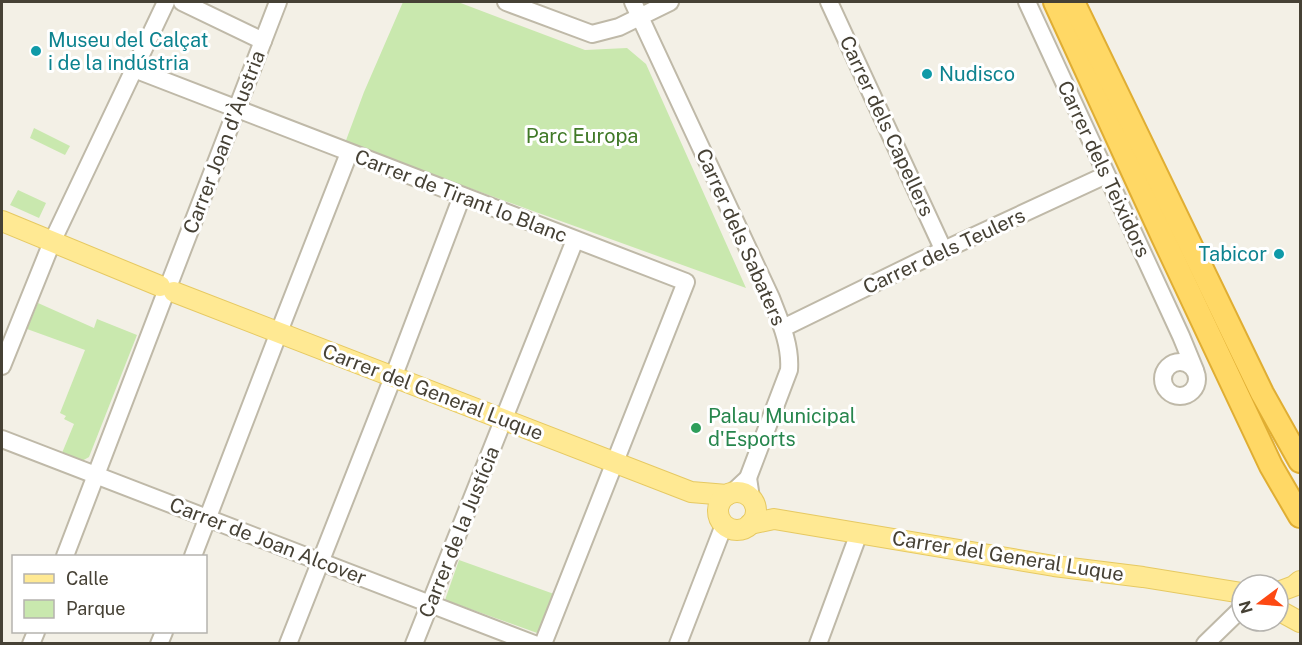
<svg xmlns="http://www.w3.org/2000/svg" width="1302" height="645" font-family="'Public Sans',sans-serif">
<style>
.green{fill:#c9e8ae}
.lines{fill:none;stroke-linecap:round;stroke-linejoin:round}
.minor-casing{stroke:#bfb9a8;stroke-width:20}
.major-casing{stroke:#e6c962;stroke-width:22}
.highway-casing{stroke:#e0ae33;stroke-width:26}
.minor{stroke:#fff;stroke-width:16}
.major{stroke:#ffe993;stroke-width:20}
.highway{stroke:#ffd865;stroke-width:22}
.culture-dot{fill:#0f9aa8;stroke:#fff;stroke-width:2}
.leisure-dot{fill:#2e9e5b;stroke:#fff;stroke-width:2}
.labels{text-anchor:middle;dominant-baseline:central;stroke-width:6;stroke-linejoin:round;paint-order:stroke}
.culture-label{font-size:20px;fill:#0d838f;stroke:#fff;text-anchor:start}
.street-label{font-size:20px;fill:#464135;stroke:#fff}
.park-label{font-size:20px;fill:#407927;stroke:#fff}
.leisure-label{font-size:20px;fill:#27864d;stroke:#fff;text-anchor:start}
</style>
<rect width="100%" height="100%" fill="#f3f0e6"/>
<!-- green -->
<g class="green">
<polygon points="403,2 458,2 585,50 627,48 646,64 746,288 345,143 364,92"/>
<polygon points="34,128 70,146 65,155 30,138"/>
<polygon points="18,190 46,203 39,218 10,205"/>
<polygon points="38,303 94,328 97,319 137,335 89,457 82,461 62,453 74,424 64,419 66,416 60,413 85,350 27,329"/>
<polygon points="459,560 554,594 540,634 445,600"/>
</g>
<g class="lines">
<!-- minor casing -->
<g class="minor-casing">
<g id="minor">
<polyline points="182,2 263,41"/>
<polyline points="506,2 592,34 619,27 670,2"/>
<path d="M633,2l138,296c9,23 20,47 18,72l-41,108 -16,15"/>
<polyline points="829,2 944,251"/>
<polyline points="1027,2 1181,336 1195,370"/>
<polyline points="134,69 686,282 543,644"/>
<polyline points="170,282 278,2"/>
<polyline points="783,328 920,261 1106,175"/>
<circle cx="1180" cy="379" r="17"/>
<polyline points="2,366 52,242 166,2"/>
<polyline points="2,439 534,644"/>
<polyline points="748,478 751,498"/>
<polyline points="65,556 164,297"/>
<polyline points="193,556 284,319 349,153"/>
<polyline points="31,644 36,632"/>
<polyline points="159,644 164,632"/>
<polyline points="288,644 399,362 462,196"/>
<polyline points="414,644 575,240"/>
<polyline points="678,644 724,525"/>
<polyline points="818,644 859,533"/>
<polyline points="1205,644 1242,608"/>
</g>
</g>
<!-- major casing -->
<g class="major-casing">
<g id="major">
<polyline points="2,221 160,286"/>
<polyline points="174,292 691,492 727,495"/>
<circle cx="737" cy="511" r="19"/>
<polyline points="750,524 774,519 1054,566 1143,577 1242,593"/>
<polyline points="1278,592 1294,586 1300,581"/>
<polyline points="1278,610 1300,622"/>
</g>
</g>
<!-- highway casing -->
<g class="highway-casing">
<g id="highway">
<polyline points="1055,2 1163,237 1271,466 1300,516"/>
<polyline points="1073,2 1262,393 1300,461"/>
</g>
</g>
<!-- minor -->
<use href="#minor" class="minor"/>
<!-- major -->
<use href="#major" class="major"/>
<!-- highway -->
<use href="#highway" class="highway"/>
</g>
<!-- markers -->
<g class="culture-dot">
<circle cx="36" cy="51" r="6"/>
<circle cx="927" cy="74" r="6"/>
<circle cx="1279" cy="254" r="6"/>
</g>
<circle class="leisure-dot" cx="696" cy="428" r="6"/>
<g class="labels">
<!-- culture labels -->
<g class="culture-label">
<text x="48" y="40">Museu del Calçat<tspan x="48" dy="23">i de la indústria</tspan></text>
<text x="939" y="74">Nudisco</text>
<text x="1267" y="254" text-anchor="end">Tabicor</text>
</g>
<!-- street labels -->
<g class="street-label">
<text transform="translate(887 126) rotate(65)">Carrer dels Capellers</text>
<text transform="translate(224 142) rotate(-69)">Carrer Joan d'Àustria</text>
<text transform="translate(1104 169) rotate(65)">Carrer dels Teixidors</text>
<text transform="translate(461 196) rotate(21)">Carrer de Tirant lo Blanc</text>
<text transform="translate(741 237) rotate(66)">Carrer dels Sabaters</text>
<text transform="translate(944 251) rotate(-25)">Carrer dels Teulers</text>
<text transform="translate(433 392) rotate(21)">Carrer del General Luque</text>
<text transform="translate(459 532) rotate(-68)">Carrer de la Justícia</text>
<text transform="translate(268 541) rotate(21)">Carrer de Joan Alcover</text>
<text transform="translate(1008 556) rotate(9)">Carrer del General Luque</text>
</g>
<!-- park labels -->
<g class="park-label">
<text x="582" y="136">Parc Europa</text>
</g>
<!-- leisure labels -->
<g class="leisure-label">
<text x="708" y="416">Palau Municipal<tspan x="708" dy="23">d'Esports</tspan></text>
</g>
</g>
<!-- border -->
<rect width="1302" height="645" fill="none" stroke="#464135" stroke-width="6"/>
<!-- legend -->
<rect x="12" y="555" width="195" height="78" fill="#ffffff" stroke="#b5b3ae" stroke-width="1.5"/>
<rect x="24" y="574" width="30" height="9" fill="#ffe993" stroke="#b5b3ae" stroke-width="1.5"/>
<text x="66" y="585" font-size="18" fill="#464135">Calle</text>
<rect x="24" y="600" width="30" height="18" fill="#c9e8ae" stroke="#b5b3ae" stroke-width="1.5"/>
<text x="66" y="615" font-size="18" fill="#464135">Parque</text>
<!-- north arrow -->
<g transform="translate(1260 603) rotate(254)"><circle r="28" fill="#ffffff" stroke="#b5b3ae" stroke-width="1.5"/>
<path d="M0-4.5L10 22L0 15L-10 22Z" fill="#fd4913"/>
<text y="-9" font-size="16" font-weight="bold" text-anchor="middle" fill="#464135">N</text>
</g>
</svg>
